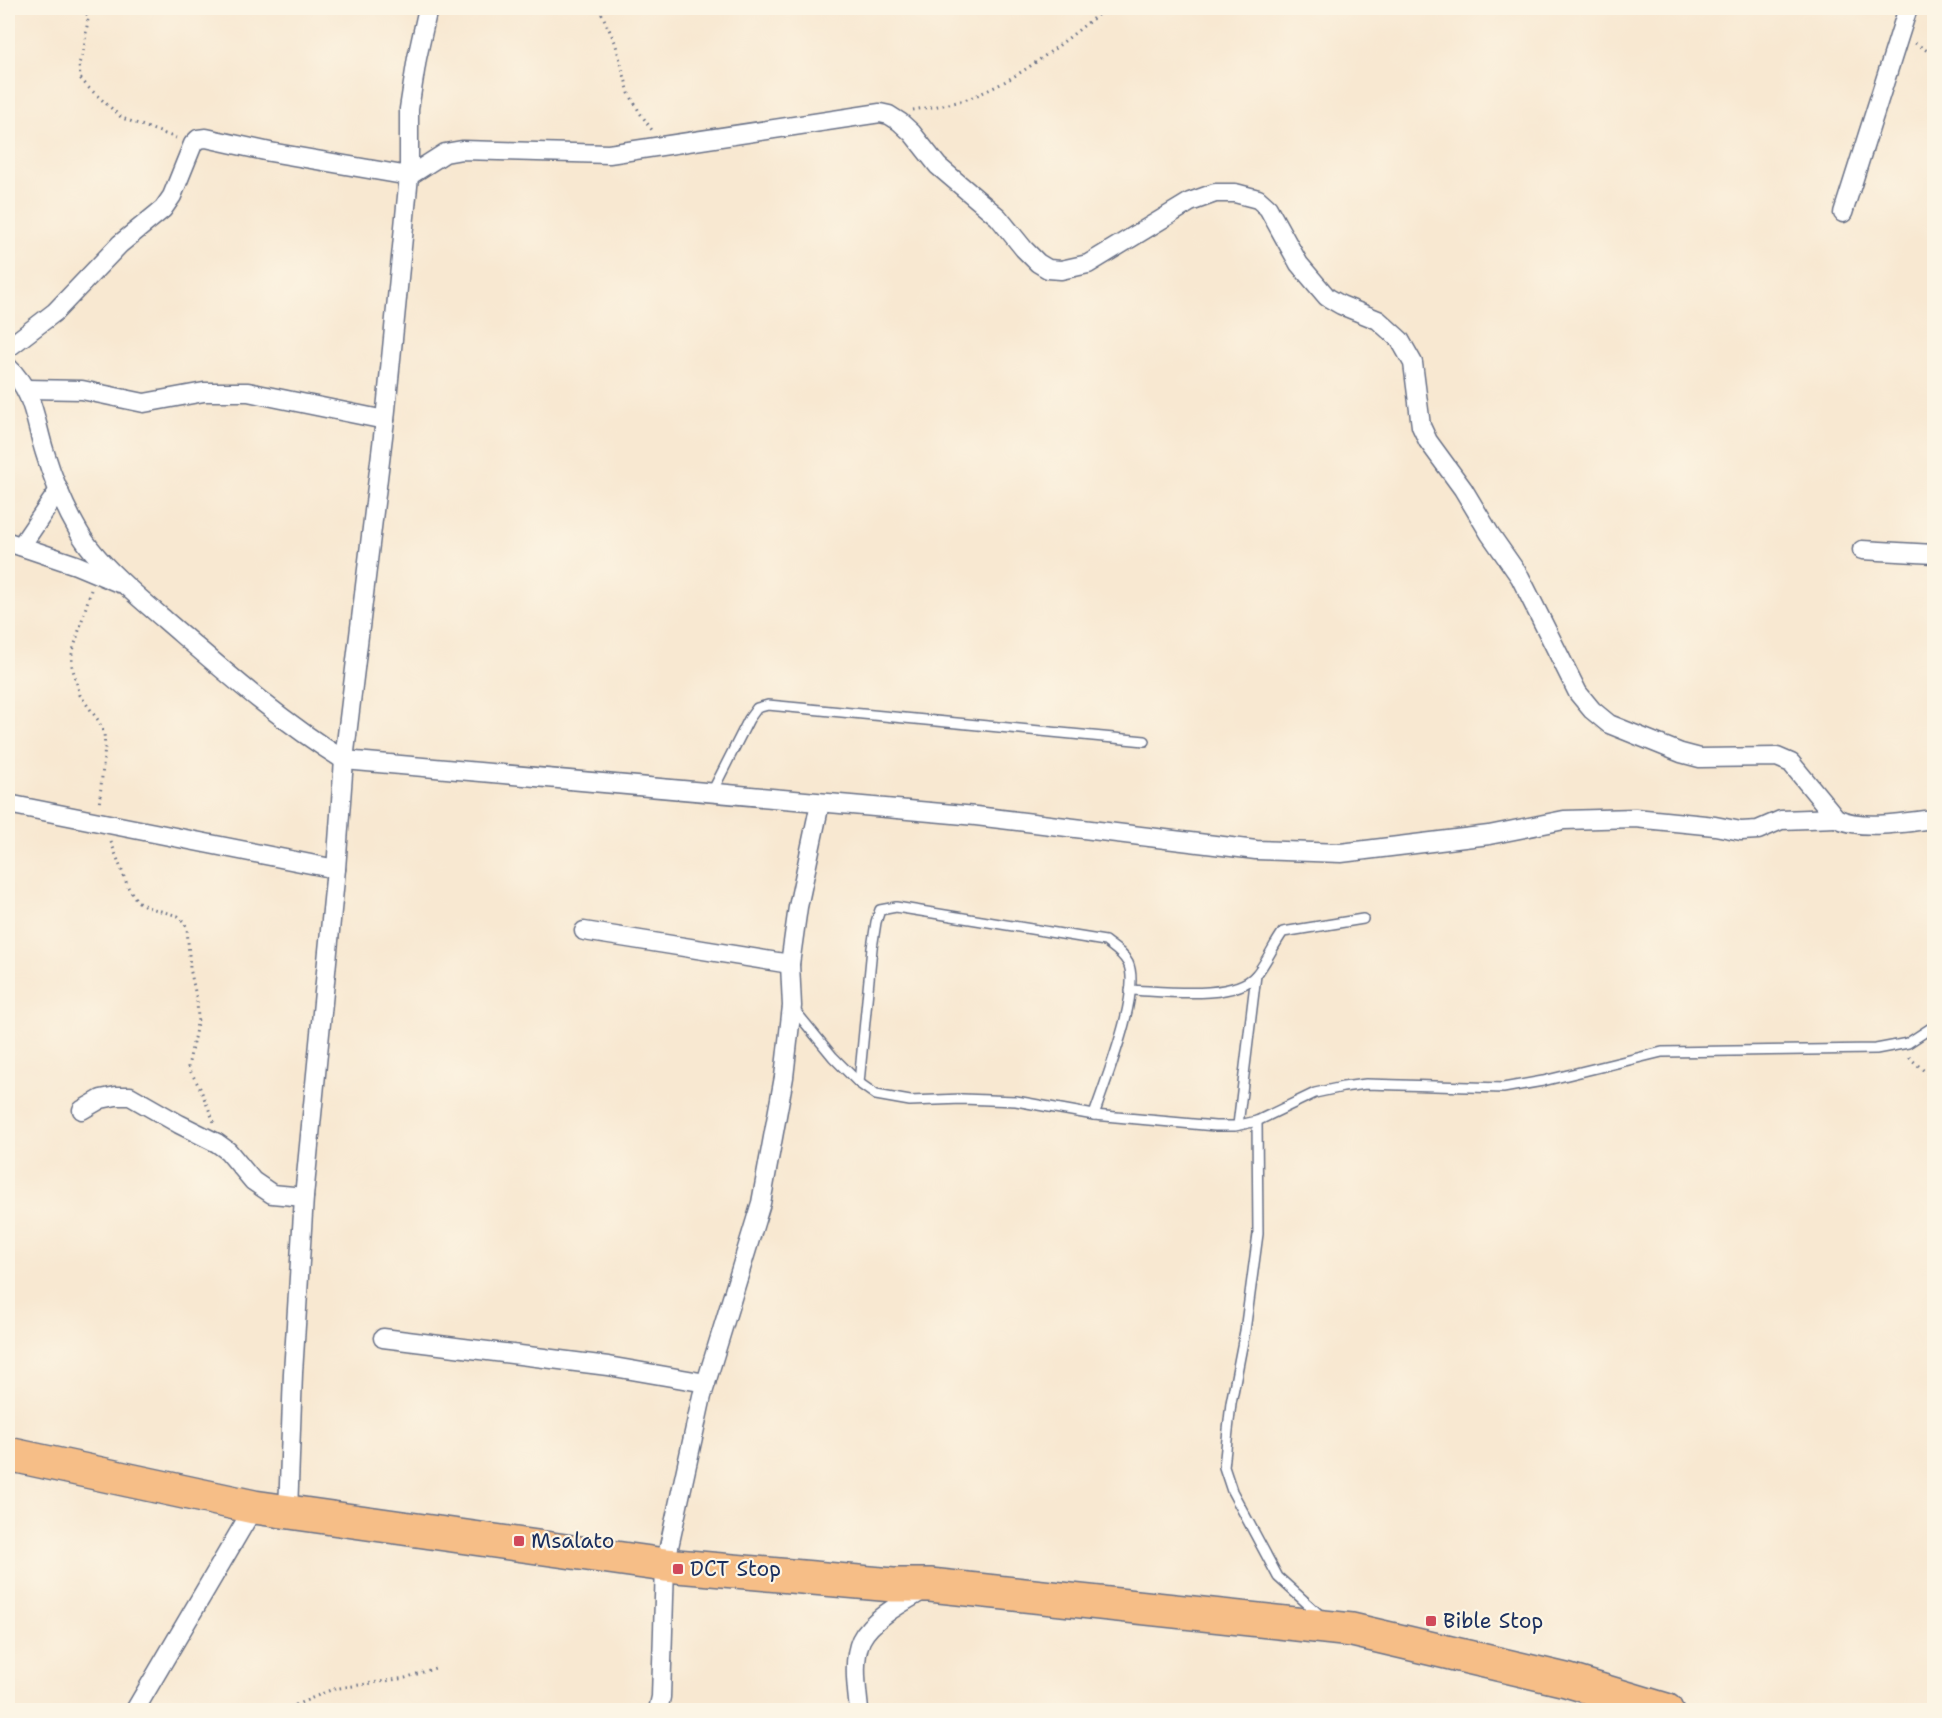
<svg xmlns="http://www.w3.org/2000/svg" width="1942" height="1718" font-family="'Shantell Sans',sans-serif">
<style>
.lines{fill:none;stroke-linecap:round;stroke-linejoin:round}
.lane-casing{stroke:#687086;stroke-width:12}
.street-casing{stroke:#687086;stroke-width:21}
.highway-casing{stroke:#687086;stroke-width:36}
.path{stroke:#687086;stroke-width:3;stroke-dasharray:1.5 4.5;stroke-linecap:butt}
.lane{stroke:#fff;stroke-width:9}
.street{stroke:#fff;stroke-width:18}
.highway{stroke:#f6be87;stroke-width:33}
.poi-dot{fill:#d1495b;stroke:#fcf5e5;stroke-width:2}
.labels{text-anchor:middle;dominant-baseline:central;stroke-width:4.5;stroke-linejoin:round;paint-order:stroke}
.poi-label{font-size:21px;fill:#1b2f5e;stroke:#fcf5e5;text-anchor:start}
</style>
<rect width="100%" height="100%" fill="#fcf5e5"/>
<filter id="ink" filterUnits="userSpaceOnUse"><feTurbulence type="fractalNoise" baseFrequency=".0167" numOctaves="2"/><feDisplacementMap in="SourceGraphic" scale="12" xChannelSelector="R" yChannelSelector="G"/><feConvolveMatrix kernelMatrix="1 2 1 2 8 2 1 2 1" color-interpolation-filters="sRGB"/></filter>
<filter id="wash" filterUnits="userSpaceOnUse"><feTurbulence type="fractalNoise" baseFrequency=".008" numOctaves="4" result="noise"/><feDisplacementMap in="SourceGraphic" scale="24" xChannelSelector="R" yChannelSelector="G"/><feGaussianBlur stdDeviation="1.35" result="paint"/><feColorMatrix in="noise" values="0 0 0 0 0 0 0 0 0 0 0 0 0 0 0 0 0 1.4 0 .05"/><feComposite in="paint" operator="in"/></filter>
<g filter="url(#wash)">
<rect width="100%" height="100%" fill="#f8e8d1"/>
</g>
<g filter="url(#ink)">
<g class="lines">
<!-- lane casing -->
<g class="lane-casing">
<g id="lane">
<polyline points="711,794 749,719 757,708 768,705 1145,741"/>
<path d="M1130,990c32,1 104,11 126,-15 10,-12 17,-29 27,-43l80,-13"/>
<polyline points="792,1007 833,1057 859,1083 876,1095 910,1101 962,1099 1016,1101 1094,1115 1215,1126 1235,1126 1257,1121 1315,1093 1343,1087 1366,1084 1503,1088 1543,1081 1662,1052 1876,1049 1908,1043 1934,1026"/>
<path d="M859,1083l13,-135 4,-26 4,-12 16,-3 209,34c9,7 18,12 23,22 14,29 -24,121 -34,152"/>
<polyline points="1257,1121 1258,1234 1245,1331 1231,1403 1224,1467 1232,1491 1278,1577 1321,1616"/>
<polyline points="1238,1125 1256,975"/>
</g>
</g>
<!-- street casing -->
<g class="street-casing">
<g id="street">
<polyline points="1843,213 1908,8"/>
<path d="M8,348l47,-36 65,-68 43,-35 9,-13 21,-52 5,-5 8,-1 64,14 139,24 36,-23 17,-3 147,4 271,-41 9,2 11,7 12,11 26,33 60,51 26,32 14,14 10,6 13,1 27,-6 102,-62 25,-9h20l23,6 10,9 31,56 28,33 14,8 37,15 22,20 13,23 8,63 7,15 35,48 27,45 30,43 58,116 14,17 17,14 72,29 19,5 77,-1 14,6 45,55c27,13 69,4 98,1"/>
<path d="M8,367c27,26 26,52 37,86 8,26 20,55 34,79 17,30 59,65 86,88 57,49 114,100 179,140l632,56 280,34 85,3 148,-18 75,-15 71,-2 80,8 26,5 17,-1 23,-10 55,-2"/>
<polyline points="27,389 82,390 144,403 204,392 248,392 385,420"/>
<polyline points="8,542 76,565 119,583"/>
<polyline points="21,546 59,490"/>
<polyline points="1862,550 1934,554"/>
<polyline points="8,804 336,869"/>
<polyline points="584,931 790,964"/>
<polyline points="82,1110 101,1099 116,1096 130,1096 179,1124 217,1143 228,1151 253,1181 272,1194 304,1197"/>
<polyline points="383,1338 608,1366 706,1383"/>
<polyline points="288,1512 293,1373 304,1197 336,869 344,760 385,420 409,176 409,109 417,58 428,8"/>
<polyline points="135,1710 254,1507"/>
<polyline points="658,1710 661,1697 665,1565 702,1396 761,1203 784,1077 792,1006 790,964 798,907 820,803"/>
<path d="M859,1710c-2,-21 -7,-50 2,-70 10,-21 44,-39 63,-50"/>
</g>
</g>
<!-- highway casing -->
<g class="highway-casing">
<polyline id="highway" points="8,1454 254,1507 665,1565 893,1585 930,1585 1352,1630 1566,1680 1666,1710"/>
</g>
<!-- path -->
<g class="path">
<polyline points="86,8 88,19 84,48 79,64 80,78 89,88 122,118 176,138"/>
<polyline points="599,8 615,42 629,93 640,113 652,130"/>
<polyline points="1915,43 1934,55"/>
<path d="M913,110c17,-3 37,-5 54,-11 53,-19 96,-57 139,-91"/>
<polyline points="91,590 72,654 72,666 80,695 98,720 104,733 105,747 99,806"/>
<polyline points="111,842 128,887 137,901 147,907 178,916 184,922 187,928 190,968 197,1001 198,1019 188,1067 200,1088 214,1122"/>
<polyline points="1909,1057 1934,1080"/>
<polyline points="284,1710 333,1689 405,1678 438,1667"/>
<polyline points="1551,1710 1555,1703"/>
</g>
<!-- lane -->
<use href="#lane" class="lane"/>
<!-- street -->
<use href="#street" class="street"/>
<!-- highway -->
<use href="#highway" class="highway"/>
</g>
</g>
<!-- markers -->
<g class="poi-dot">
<rect x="513" y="1535" width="12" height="12" rx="3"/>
<rect x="672" y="1563" width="12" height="12" rx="3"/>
<rect x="1425" y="1615" width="12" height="12" rx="3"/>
</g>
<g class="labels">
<!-- poi labels -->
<g class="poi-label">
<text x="531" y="1541">Msalato</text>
<text x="690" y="1569">DCT Stop</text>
<text x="1443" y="1621">Bible Stop</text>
</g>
</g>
<!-- margin -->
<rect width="1942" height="1718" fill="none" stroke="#fcf5e5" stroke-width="30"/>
</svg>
